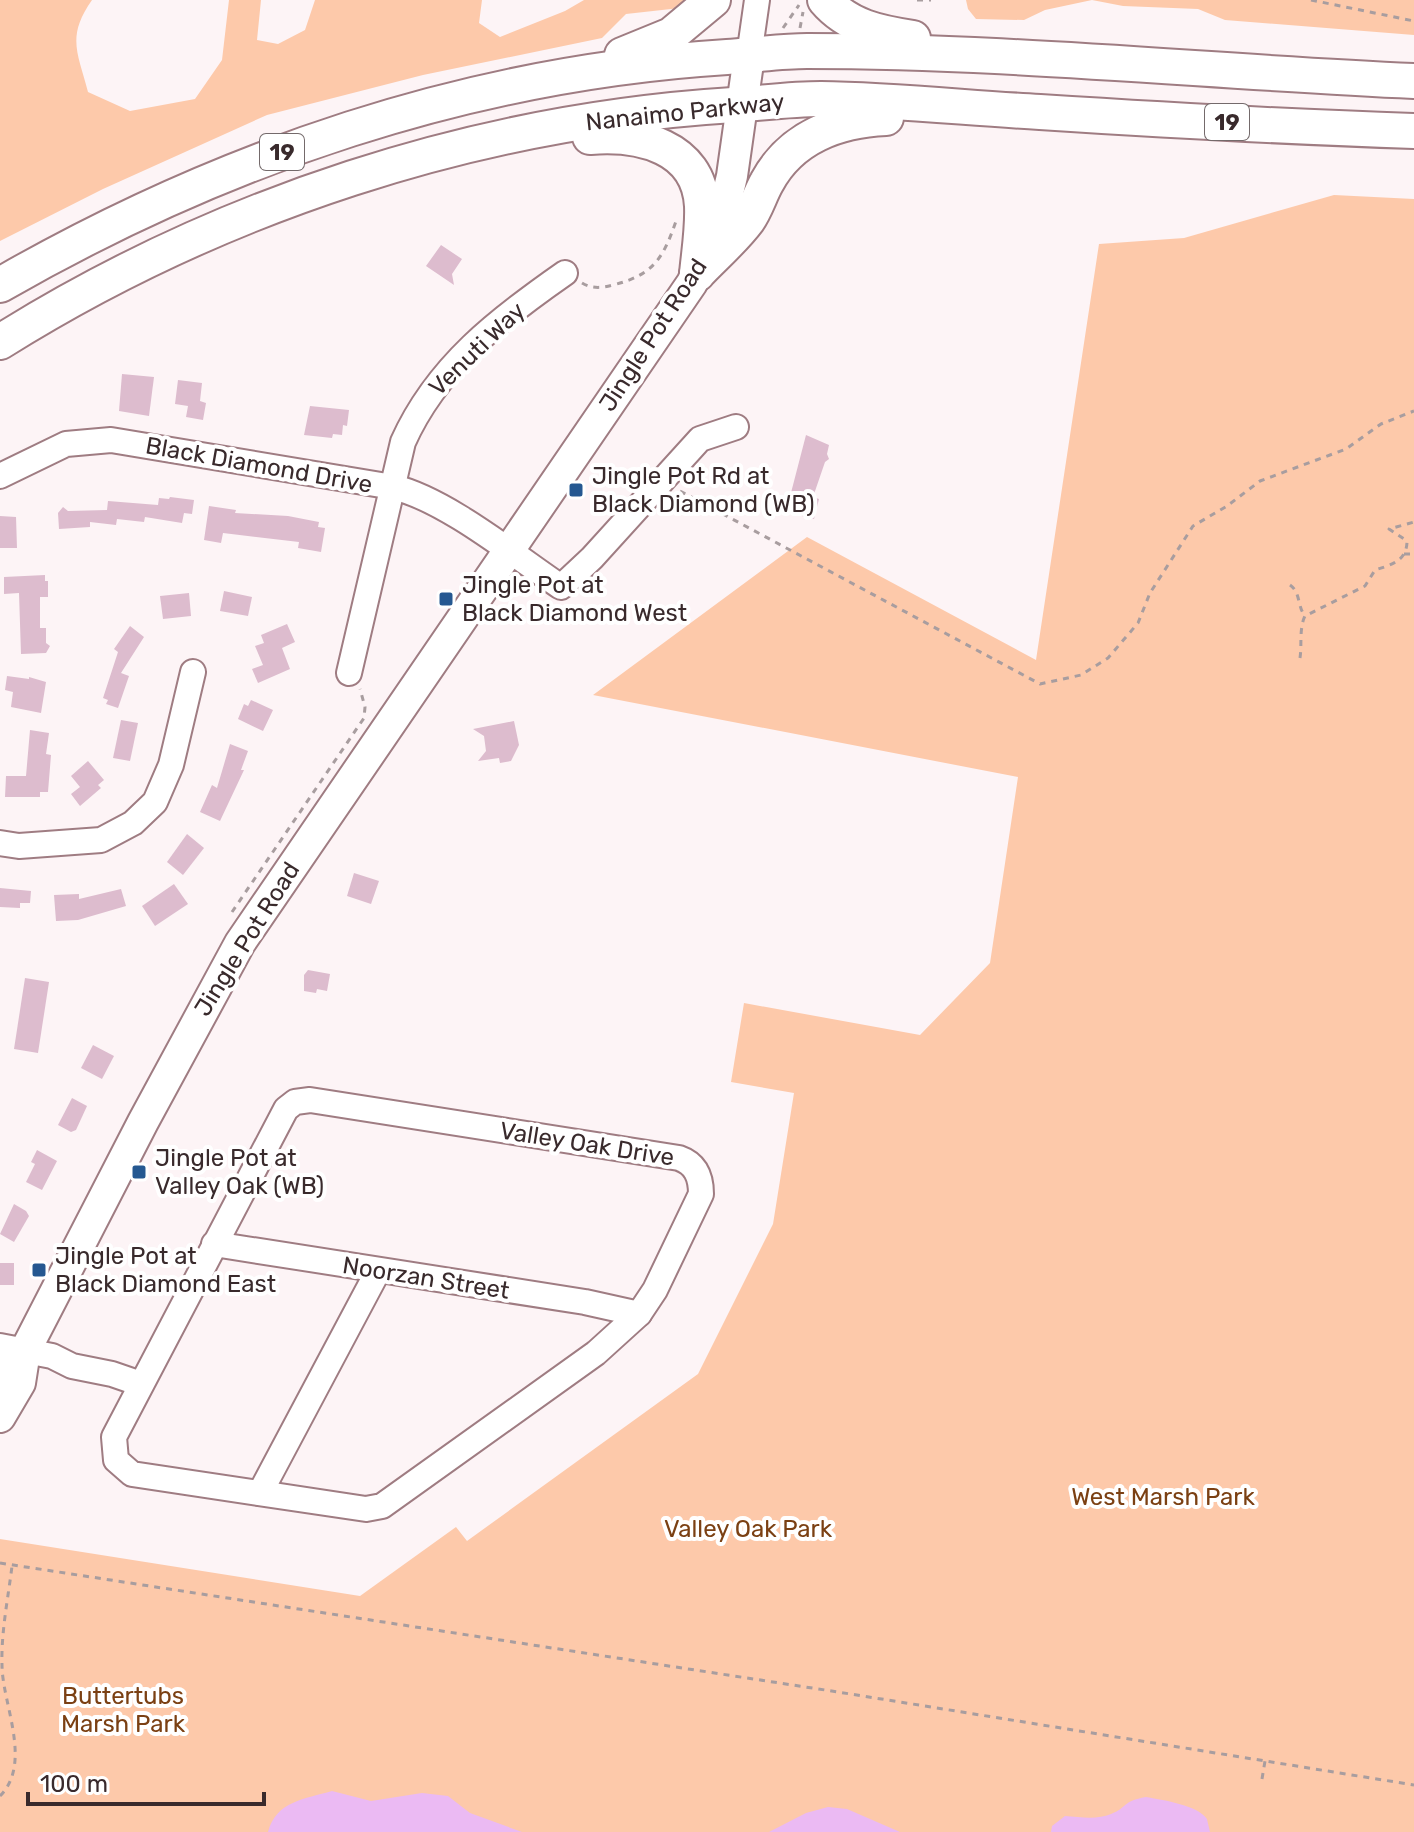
<svg xmlns="http://www.w3.org/2000/svg" width="1414" height="1832" font-family="Rubik,sans-serif">
<style>
.green{fill:#fdc9aa}
.water{fill:#ebbaf3}
.building{fill:#ddbcce}
.lines{fill:none;stroke-linecap:round;stroke-linejoin:round}
.minor-casing{stroke:#9f7c82;stroke-width:28}
.major-casing{stroke:#9f7c82;stroke-width:34}
.highway-casing{stroke:#9f7c82;stroke-width:38}
.path{stroke:#a89d9f;stroke-width:3;stroke-dasharray:6 6;stroke-linecap:butt}
.minor{stroke:#fff;stroke-width:24}
.major{stroke:#fff;stroke-width:30}
.highway{stroke:#fff;stroke-width:34}
.poi-dot{fill:#255891;stroke:#fff;stroke-width:3}
.labels{text-anchor:middle;dominant-baseline:central;stroke-width:8;stroke-linejoin:round;paint-order:stroke}
.shield{fill:#fff;stroke:#746a6b;stroke-width:2}
.shield-label{font-size:22px;font-weight:bold;fill:#392a2c}
.street-label{font-size:24px;fill:#392a2c;stroke:#fff}
.poi-label{font-size:24px;fill:#392a2c;stroke:#fff;text-anchor:start}
.park-label{font-size:24px;fill:#7b4013;stroke:#fff}
</style>
<rect width="100%" height="100%" fill="#fdf4f6"/>
<!-- green -->
<g class="green">
<path d="M0,0h92c-26,37 -14,53 -4,92l42,19 65,-12 27,-39 7,-60h32l-4,40 21,4 27,-14 10,-30h167l-3,23 21,14 65,-26 19,-11h112l-7,7 -63,7 -24,24 -179,37 -156,40 -164,74 -103,52z"/>
<polygon points="966,0 1414,0 1414,35 1225,20 1198,9 1123,6 1092,0 1045,10 1024,20 976,19 968,9"/>
<polygon points="1334,195 1414,199 1414,1832 0,1832 0,1539 360,1596 456,1527 467,1541 698,1374 773,1224 794,1093 731,1082 744,1003 920,1035 990,963 1018,777 593,695 807,537 1036,660 1099,244 1184,238"/>
</g>
<!-- water -->
<g class="water">
<path d="M332,1791l39,10 51,-8 26,3 22,17 52,19h-254c8,-31 37,-33 64,-41z"/>
<path d="M1146,1797c16,3 52,8 61,22 0,1 3,12 3,13h-159l1,-6 13,-10c15,1 32,4 46,-2 16,-6 11,-13 35,-17z"/>
<polygon points="828,1807 847,1809 900,1832 769,1832 806,1813"/>
</g>
<!-- building -->
<g class="building">
<polygon points="441,245 462,259 452,274 454,285 426,266"/>
<polygon points="122,374 154,377 149,416 119,411"/>
<polygon points="178,380 202,383 200,401 206,403 203,420 186,417 188,406 175,404"/>
<polygon points="310,406 349,410 347,426 343,425 342,435 333,434 332,438 304,435"/>
<polygon points="806,435 829,445 827,454 829,459 825,462 813,497 819,499 814,519 786,512"/>
<polygon points="170,497 194,500 192,514 184,513 182,523 145,517 144,522 117,519 116,525 90,522 90,527 59,529 58,513 63,507 68,511 107,510 108,501 158,505 159,498 169,499"/>
<polygon points="209,506 236,510 235,513 288,516 319,522 318,527 325,528 321,552 298,548 299,542 223,533 221,543 204,540"/>
<polygon points="0,516 16,517 17,548 0,548"/>
<polygon points="45,575 45,581 48,581 48,597 40,597 40,628 46,628 46,643 50,646 46,653 21,654 19,593 4,594 4,577"/>
<polygon points="224,591 252,597 248,616 220,611"/>
<polygon points="189,593 191,616 163,619 160,596"/>
<polygon points="287,624 295,642 282,648 290,669 258,683 252,669 263,665 255,646 264,643 261,635"/>
<polygon points="130,626 144,637 121,673 129,676 118,708 106,704 108,700 103,698 118,652 114,649"/>
<polygon points="7,676 29,679 29,677 46,682 41,713 11,707 13,692 5,690"/>
<polygon points="251,700 273,710 263,731 238,719 244,704 248,706"/>
<polygon points="121,720 138,723 130,761 113,758"/>
<polygon points="514,721 519,745 511,761 500,763 499,758 478,761 486,751 484,736 473,729"/>
<polygon points="30,730 49,733 46,754 51,755 48,792 40,792 40,797 5,797 6,776 26,776"/>
<polygon points="230,744 248,751 241,770 244,770 220,821 200,812 212,785 217,788"/>
<polygon points="88,761 104,780 98,785 101,788 80,806 71,794 80,787 71,776"/>
<polygon points="187,834 204,848 183,875 167,862"/>
<polygon points="354,873 379,881 371,904 347,896"/>
<polygon points="174,884 188,904 155,926 142,906"/>
<polygon points="0,888 31,891 30,903 20,903 20,908 0,907"/>
<polygon points="121,889 126,906 78,920 56,921 54,895 79,894 79,899"/>
<polygon points="308,970 330,974 327,991 317,989 316,993 304,991 304,975"/>
<polygon points="25,978 49,982 38,1053 14,1049"/>
<polygon points="93,1045 114,1056 102,1079 81,1068"/>
<polygon points="72,1098 87,1106 76,1130 71,1132 58,1125"/>
<polygon points="37,1150 57,1161 42,1190 26,1182 35,1164 31,1162"/>
<polygon points="14,1204 26,1211 29,1216 14,1242 0,1234"/>
<rect x="0" y="1263" width="14" height="22"/>
</g>
<g class="lines">
<!-- minor casing -->
<g class="minor-casing">
<g id="minor">
<polyline points="749,56 757,0"/>
<path d="M0,476l66,-32 45,-4 282,47c52,12 122,69 168,100l31,-29 108,-119 36,-12"/>
<path d="M349,673l54,-231c34,-76 96,-123 162,-169"/>
<polyline points="0,843 19,846 101,840 133,823 155,802 171,765 193,672"/>
<path d="M310,1100l369,58c17,6 22,19 22,36l-46,96 -16,24 -43,39 -214,153 -16,3 -234,-35 -16,-14 -2,-23 172,-328 9,-7z"/>
<polyline points="214,1244 585,1302 639,1314"/>
<polyline points="0,1346 52,1356 72,1366 112,1374 141,1384"/>
<polyline points="260,1493 378,1271"/>
</g>
</g>
<!-- major casing -->
<g class="major-casing">
<g id="major">
<polyline points="0,1376 25,1351 143,1122 240,943 692,283 722,218 732,176 749,56"/>
<polyline points="0,1417 20,1383 25,1351"/>
</g>
</g>
<!-- highway casing -->
<g class="highway-casing">
<g id="highway">
<path d="M825,0c23,27 55,33 88,38"/>
<polyline points="622,55 671,35 713,0"/>
<path d="M590,137c49,-4 109,9 112,69 1,23 -3,46 -5,68"/>
<path d="M697,274c16,-17 36,-34 51,-54 8,-11 12,-26 19,-38 24,-45 71,-62 119,-64"/>
<path d="M0,285c223,-128 469,-212 727,-228 26,-2 54,-6 80,-6 203,0 405,21 607,30"/>
<path d="M0,342c219,-137 475,-221 733,-237 29,-2 58,-6 88,-6 73,1 146,9 219,13 125,8 249,15 374,19"/>
</g>
</g>
<!-- path -->
<g class="path">
<polyline points="917,0 931,0"/>
<polyline points="1311,0 1414,21"/>
<polyline points="783,28 799,5"/>
<polyline points="800,28 803,12"/>
<path d="M582,283c10,6 20,5 31,2 40,-10 50,-26 63,-64"/>
<polyline points="680,491 1040,684 1081,675 1108,658 1138,623 1150,593 1193,526 1227,506 1260,481 1346,449 1381,424 1414,411"/>
<polyline points="1404,554 1414,554"/>
<path d="M1290,585c11,8 7,21 15,31"/>
<path d="M1300,658c2,-13 -1,-30 5,-42l60,-30 10,-16c16,-5 32,-9 32,-29l-18,-12 25,-7"/>
<polyline points="232,912 364,718 365,707 360,689"/>
<polyline points="0,1563 838,1692 1414,1785"/>
<polyline points="1262,1779 1265,1761"/>
<path d="M0,1796c33,-33 2,-93 2,-131 -1,-33 6,-66 10,-99"/>
</g>
<!-- minor -->
<use href="#minor" class="minor"/>
<!-- major -->
<use href="#major" class="major"/>
<!-- highway -->
<use href="#highway" class="highway"/>
</g>
<!-- markers -->
<g class="poi-dot">
<rect x="568" y="482" width="16" height="16" rx="4"/>
<rect x="438" y="591" width="16" height="16" rx="4"/>
<rect x="131" y="1164" width="16" height="16" rx="4"/>
<rect x="31" y="1262" width="16" height="16" rx="4"/>
</g>
<g class="labels">
<!-- shield labels -->
<g class="shield">
<rect x="1205" y="104" width="44" height="36" rx="6"/>
<rect x="260" y="134" width="44" height="36" rx="6"/>
</g>
<g class="shield-label">
<text x="1227" y="122">19</text>
<text x="282" y="152">19</text>
</g>
<!-- street labels -->
<g class="street-label">
<text transform="translate(685 112) rotate(-6)">Nanaimo Parkway</text>
<text transform="translate(653 335) rotate(-57)">Jingle Pot Road</text>
<text transform="translate(477 349) rotate(-44)">Venuti Way</text>
<text transform="translate(259 465) rotate(10)">Black Diamond Drive</text>
<text transform="translate(247 939) rotate(-58)">Jingle Pot Road</text>
<text transform="translate(587 1144) rotate(9)">Valley Oak Drive</text>
<text transform="translate(426 1278) rotate(9)">Noorzan Street</text>
</g>
<!-- poi labels -->
<g class="poi-label">
<text x="592" y="476">Jingle Pot Rd at<tspan x="592" dy="28">Black Diamond (WB)</tspan></text>
<text x="462" y="585">Jingle Pot at<tspan x="462" dy="28">Black Diamond West</tspan></text>
<text x="155" y="1158">Jingle Pot at<tspan x="155" dy="28">Valley Oak (WB)</tspan></text>
<text x="55" y="1256">Jingle Pot at<tspan x="55" dy="28">Black Diamond East</tspan></text>
</g>
<!-- park labels -->
<g class="park-label">
<text x="1163" y="1497">West Marsh Park</text>
<text x="748" y="1529">Valley Oak Park</text>
<text x="123" y="1696">Buttertubs<tspan x="123" dy="28">Marsh Park</tspan></text>
</g>
</g>
<!-- scale -->
<path d="M28 1792v12h236v-12" fill="none" stroke="#392a2c" stroke-width="4"/>
<text x="40" y="1792" font-size="24" fill="#392a2c" stroke="#ffffff" stroke-width="6" paint-order="stroke">100 m</text>
</svg>
